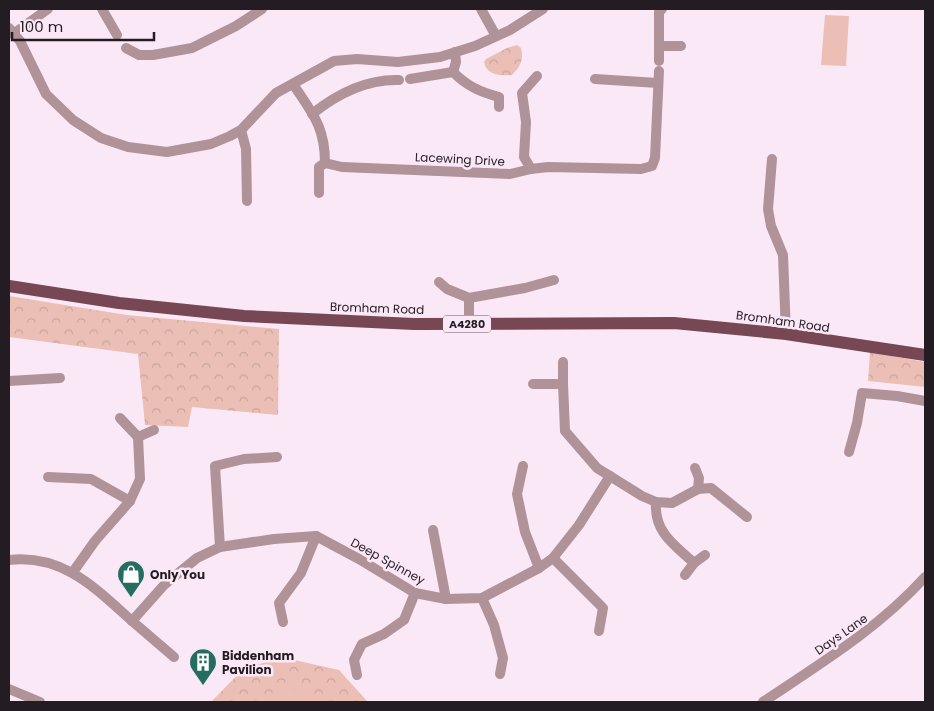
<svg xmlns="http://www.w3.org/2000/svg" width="934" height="711" font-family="Poppins,sans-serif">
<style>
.forest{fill:url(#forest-crowns)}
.garden{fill:#ebbfb5}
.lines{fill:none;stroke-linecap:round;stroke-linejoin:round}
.minor{stroke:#b09399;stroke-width:10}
.major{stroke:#774753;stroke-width:12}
.labels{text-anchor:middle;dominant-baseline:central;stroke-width:5;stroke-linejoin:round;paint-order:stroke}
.shield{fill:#fbe8f7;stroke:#645962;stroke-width:1}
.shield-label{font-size:11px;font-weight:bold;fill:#231c22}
.street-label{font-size:12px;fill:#231c22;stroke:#fbe8f7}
.poi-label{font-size:12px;font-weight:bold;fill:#231c22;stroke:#fbe8f7;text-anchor:start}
</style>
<defs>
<pattern id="forest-crowns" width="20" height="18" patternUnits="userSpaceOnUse" patternTransform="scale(1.25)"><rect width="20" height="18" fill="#ebbfb5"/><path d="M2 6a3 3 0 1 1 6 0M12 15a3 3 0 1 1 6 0" fill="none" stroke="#c9a49b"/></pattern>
</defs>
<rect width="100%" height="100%" fill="#fbe8f7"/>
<!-- forest -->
<g class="forest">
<path d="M517,45l4,3c3,13 -1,18 -9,27 -11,1 -26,0 -28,-13l2,-3 21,-11z"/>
<polygon points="9,296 127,315 279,329 278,415 192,407 188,427 145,425 138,354 9,337"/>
<polygon points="870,352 925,362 925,387 868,381"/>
<polygon points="281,657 339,670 368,702 211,702 250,662 260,664"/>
</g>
<!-- garden -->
<g class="garden">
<polygon points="825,15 849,16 846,66 821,65"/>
<polygon points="297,689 317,694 331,702 254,702 275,691"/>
</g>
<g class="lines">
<!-- minor -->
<g class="minor">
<polyline points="102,9 117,35"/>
<polyline points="481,9 496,36"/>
<polyline points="9,28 20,41 46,94 73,120 101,138 128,147 167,152 211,144 230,136 241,130 276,93 334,61 357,59 398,62 440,57 475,46 510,30 543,9"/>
<polyline points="13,34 48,9"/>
<polyline points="659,46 681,46"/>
<polyline points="126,48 139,55 153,55 192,48 236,26 262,9"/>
<polyline points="659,61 659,12 662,9"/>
<polyline points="453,72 456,62 455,52"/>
<path d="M410,79l43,-7c14,14 27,20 46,25v10"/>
<polyline points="595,79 658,83"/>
<path d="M293,84c19,29 32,42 32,79"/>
<path d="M312,114c25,-20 55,-35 87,-34"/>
<polyline points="241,130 246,149 247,201"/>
<polyline points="772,159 768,209 771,226 783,255 786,334"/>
<polyline points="325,163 342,167 510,174 531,169 548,167 641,169 652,166 655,158 659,71"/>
<polyline points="531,169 524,157 526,122 522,93 537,76"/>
<polyline points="319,193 319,167 325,163"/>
<polyline points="439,282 447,289 469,298"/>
<polyline points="469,324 469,298 525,288 554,280"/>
<polyline points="9,381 60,378"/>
<polyline points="533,384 563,384 565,431 597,468 642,496 656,502 672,503 698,489 711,488 747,517"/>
<polyline points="563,384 563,362"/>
<polyline points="138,437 154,430"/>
<polyline points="849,452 857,423 862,393 897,396 925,401"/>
<polyline points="523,466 517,494 525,532 539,568"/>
<polyline points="695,468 699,478 698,489"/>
<polyline points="48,477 91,479 130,501"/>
<path d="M656,502c-2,30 17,42 38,61l-9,12"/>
<polyline points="433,530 446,599"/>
<polyline points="220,547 215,466 244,459 277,457"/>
<polyline points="553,558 603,608 599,631"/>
<path d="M9,560c54,-6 86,28 123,61l33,-37 32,-26 23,-11 54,-8 42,-3 43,23 56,34 31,6 36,-1 57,-30 14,-10 26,-33 31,-49"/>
<polyline points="694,563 705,555"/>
<polyline points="73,572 95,541 130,501 140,479 138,437 120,418"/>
<polyline points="482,598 494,625 503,658 500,674"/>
<polyline points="132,621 174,657"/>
<polyline points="283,622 279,603 301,573 316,536"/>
<polyline points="357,675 354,660 362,644 384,634 404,620 415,593"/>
<polyline points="9,689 40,702"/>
<path d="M763,702c57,-38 116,-74 162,-125"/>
</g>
<!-- major -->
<polyline class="major" points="9,286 119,303 244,316 414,324 674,323 786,334 925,355"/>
</g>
<!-- icons -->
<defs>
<g id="shop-pin" transform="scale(1.4375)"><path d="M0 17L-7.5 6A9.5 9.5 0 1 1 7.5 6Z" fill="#256c61" stroke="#fbe8f7"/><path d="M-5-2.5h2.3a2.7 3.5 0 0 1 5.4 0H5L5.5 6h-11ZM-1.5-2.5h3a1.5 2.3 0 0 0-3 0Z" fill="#fff"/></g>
<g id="building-pin" transform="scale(1.4375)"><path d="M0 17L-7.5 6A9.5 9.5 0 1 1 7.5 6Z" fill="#256c61" stroke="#fbe8f7"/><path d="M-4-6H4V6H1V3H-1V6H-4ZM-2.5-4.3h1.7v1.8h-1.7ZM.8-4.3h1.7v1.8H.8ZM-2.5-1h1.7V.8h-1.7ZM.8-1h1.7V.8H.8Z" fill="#fff"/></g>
</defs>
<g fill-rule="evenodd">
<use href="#shop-pin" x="131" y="574"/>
<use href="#building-pin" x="203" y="662"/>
</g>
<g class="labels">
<!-- shield labels -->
<rect class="shield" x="443" y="315.5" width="48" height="17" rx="4"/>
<g class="shield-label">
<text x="467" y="324">A4280</text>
</g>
<!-- street labels -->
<g class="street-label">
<text transform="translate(460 159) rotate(3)">Lacewing Drive</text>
<text transform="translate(377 308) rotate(2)">Bromham Road</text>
<text transform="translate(783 321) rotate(8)">Bromham Road</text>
<text transform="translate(388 561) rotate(29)">Deep Spinney</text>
<text transform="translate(841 634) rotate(-35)">Days Lane</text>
</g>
<!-- poi labels -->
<g class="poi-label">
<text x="150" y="574">Only You</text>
<text x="222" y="655">Biddenham<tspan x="222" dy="14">Pavilion</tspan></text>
</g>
</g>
<!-- border -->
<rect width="934" height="711" fill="none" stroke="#231c22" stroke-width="20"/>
<!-- scale -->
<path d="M12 32v8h142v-8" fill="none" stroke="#231c22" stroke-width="2.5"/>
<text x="20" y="32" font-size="15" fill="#231c22" stroke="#fbe8f7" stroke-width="4" paint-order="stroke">100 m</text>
</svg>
